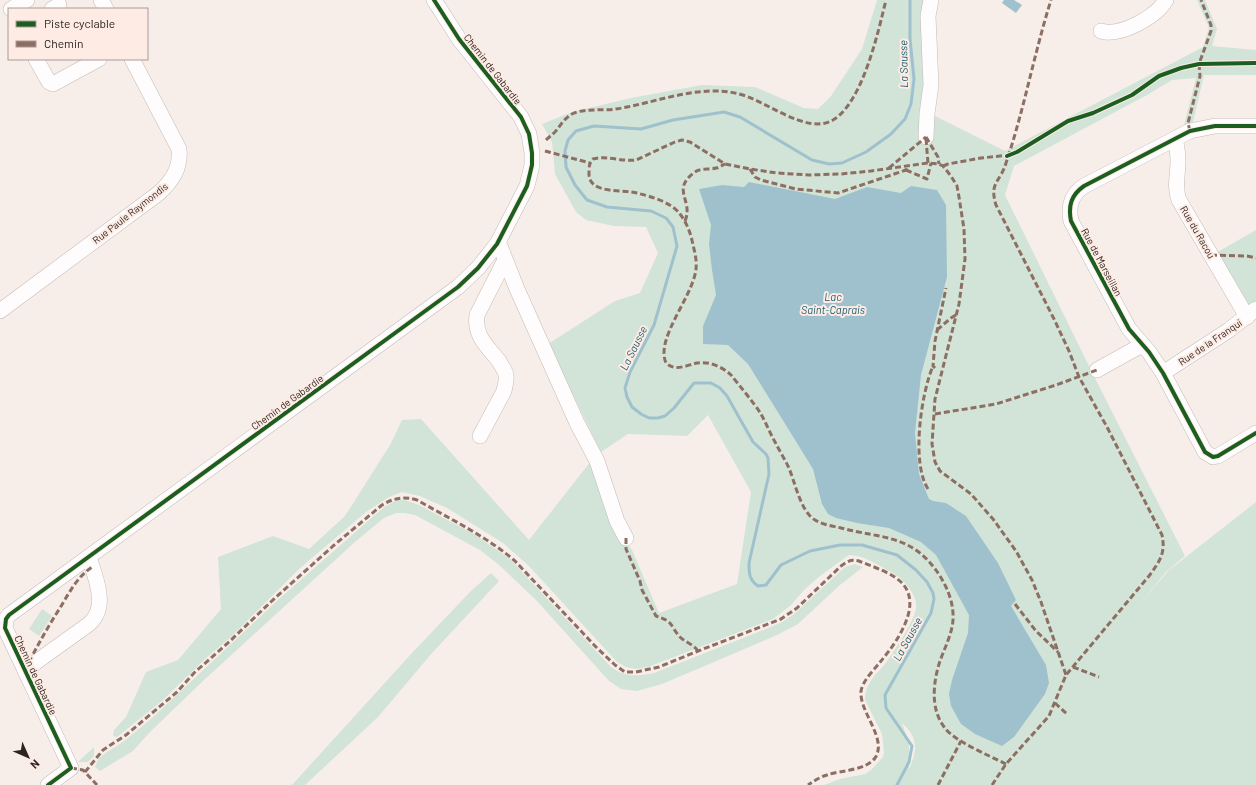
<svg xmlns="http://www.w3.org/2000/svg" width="1256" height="785" font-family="Barlow,sans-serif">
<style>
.green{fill:#d2e4d7;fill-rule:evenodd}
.water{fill:#9fc1cd}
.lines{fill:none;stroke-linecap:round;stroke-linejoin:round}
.stream{stroke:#9fc1cd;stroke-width:3}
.minor-casing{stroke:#c3bbb7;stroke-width:16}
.minor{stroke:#fefcfc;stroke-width:15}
.quiet{stroke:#8d6e63;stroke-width:3;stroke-dasharray:6 3;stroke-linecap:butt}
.cycleway-casing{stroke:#fdebe4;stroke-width:6}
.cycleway{stroke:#1b5e20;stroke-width:4}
.labels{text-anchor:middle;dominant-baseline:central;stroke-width:4;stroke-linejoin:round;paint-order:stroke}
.street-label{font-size:10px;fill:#2c2420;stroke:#fdebe4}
.water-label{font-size:11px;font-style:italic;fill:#185e72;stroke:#fdebe4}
</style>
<rect width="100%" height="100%" fill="#f7eeea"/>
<!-- green -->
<g class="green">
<path d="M877,0h51l-1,80 -7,34 15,2 70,35 198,-104 6,-19 -12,-28h8l12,29 -5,17 44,4v25h-52l-11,47 -9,3 12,-47 -24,2 -25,15 -133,71 -9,29 84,171 7,11 -1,1 90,178 -19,16 -27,33 29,-34 88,-69v283h-432l16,-6 25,-5 6,-4 12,-13 1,-5 -2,-18 -17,-34c-1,-15 11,-26 20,-36 8,-11 30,-44 31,-56 1,-6 -2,-12 -5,-17 -5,-8 -11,-14 -20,-19 -12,-6 -27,-17 -42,-17l-29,21 -15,13 -15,17 -17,13 -125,48 -12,2 -10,-2 -9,-5 -89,-97 -25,-22 -56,-35 -27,-12 -18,-4 -13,5 -23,15 -67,57 -67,67 -28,24 -42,41 -45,36 -4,-1 1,-6 12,-13 20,-45 32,-12 43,-51 -3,-52 55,-21 36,13 36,-33 45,-71 12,-25 19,-1 108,121 62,-79 25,67 16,22 27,63 78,-29 14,-92 -43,-77 -21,21 -59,-2 -27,18 -53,-108 67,-43 25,-8 18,-40 -12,-26 -32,-1 -28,-6 -10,-8 -21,-38 -3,-32 -10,-18 30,-12 59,-14 71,-13 53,2 49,21 14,1 13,-13 31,-47zM902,723c16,14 16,27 7,46v-26z"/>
<polygon points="1256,230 1256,304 1249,308 1214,254"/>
<path d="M397,500h8l14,5 55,29 36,25 101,108c16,11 25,9 43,6l112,-44 16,-7 12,-8 51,-47 10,-3 8,3 -23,18 -42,39 -23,12 -113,48 -25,7 -16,-2 -12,-8 -73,-81 -38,-36 -18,-14 -65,-35 -11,-2h-8l-12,5 -28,23 -152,139 -55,53 -16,18 -33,20 -5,-4 4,-9 8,-6 16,-10 29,-24 127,-119 105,-92z"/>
<polygon points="491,573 499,581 432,653 378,717 305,785 292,785 412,653 470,592"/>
<polygon points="42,609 52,616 39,636 29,629"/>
<polygon points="94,747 94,756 88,762 78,762"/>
</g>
<!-- water -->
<g class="water">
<polygon points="1004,0 1014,0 1022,5 1016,13 1002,3"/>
<polygon points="749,182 835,199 867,187 901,193 911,186 937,190 946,205 947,277 921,375 915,433 919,474 929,499 933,501 946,503 966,516 998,563 1016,600 1011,606 1046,665 1049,683 1045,694 1014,737 1002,746 975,734 961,724 951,706 949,694 952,680 968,633 969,615 936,555 921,542 889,528 857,523 836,518 828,514 822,504 813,469 748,364 728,345 703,344 703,326 716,295 712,270 709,244 711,225 699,189 722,185 744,187"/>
</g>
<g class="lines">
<!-- stream -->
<path class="stream" d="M897,785l12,-23 3,-16 -26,-38 -1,-13 46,-82 3,-14 -1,-6 -6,-11 -11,-12 -19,-15 -35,-10h-22l-30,6 -29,14 -15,20 -8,1c-9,-6 -9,-13 -9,-23l20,-89 -1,-16 -2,-4 -13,-12 -26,-46 -7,-8 -9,-5h-17l-20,25 -9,8 -7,2h-9l-8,-4 -9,-7 -5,-10 -2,-9 5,-16 24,-47 23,-79 -4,-19 -7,-9 -15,-7 -44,-4 -20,-7 -12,-15 -9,-18 -1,-16 3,-11 8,-9 18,-5 47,3 32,-9 51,-8 16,5 72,43 17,4 13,-1 24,-11 25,-18 14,-15 6,-15 3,-25 -4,-40v-39"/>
<!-- minor casing -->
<g class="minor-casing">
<g id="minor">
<polyline points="101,0 106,9"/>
<polyline points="11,9 27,0"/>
<polyline points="52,9 59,5"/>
<path d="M1101,31c19,6 55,-14 65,-31"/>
<polyline points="36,59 49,82 53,84 99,59"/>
<path d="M1256,126h-41l-25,5 -106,55c-13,9 -16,20 -13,35l58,108 20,23 14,21 42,79 8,5 5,-1 38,-23"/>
<polyline points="926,137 927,114 931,85 928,16 931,0"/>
<path d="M1175,139c2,8 3,15 3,22 0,14 -4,26 1,39l68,117"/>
<polyline points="497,244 500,246 517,289 577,423 597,461 617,521 626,538"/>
<path d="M0,311l159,-118c13,-12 22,-25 20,-44l-47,-90"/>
<polyline points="1097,370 1142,345"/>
<polyline points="1163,373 1229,330 1256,309"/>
<path d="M480,436l24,-45c1,-5 3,-11 2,-16 -1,-5 -5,-10 -7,-14 -12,-15 -25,-25 -22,-46l28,-55"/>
<path d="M25,670l64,-46c2,-2 5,-5 6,-7 11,-17 -1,-43 -6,-60"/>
<polyline points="48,785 71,768 5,628 6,619 9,615 458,287 478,268 497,244 527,186 532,165 532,153 529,134 521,117 459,39 434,0"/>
</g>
</g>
<!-- minor -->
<use href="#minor" class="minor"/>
<!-- quiet -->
<g class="quiet">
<polyline points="1190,131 1188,123 1200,76 1199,64 1211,31 1211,25 1201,0"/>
<polyline points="926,137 938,157 939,164"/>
<polyline points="926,139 928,163"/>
<path d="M546,140c3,-3 6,-5 9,-8 6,-7 10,-15 19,-19 13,-5 29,-2 42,-4 39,-6 80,-24 119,-16 29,5 70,43 98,27 30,-18 45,-88 53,-120"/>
<polyline points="545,151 590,163"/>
<polyline points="943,166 948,164 981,158 1010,155"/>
<polyline points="889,168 926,137"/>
<polyline points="750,169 755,177 761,180 796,189 838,193 906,170 907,165"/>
<polyline points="906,170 927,179 931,163"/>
<path d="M685,221c9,-21 -15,-31 10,-49 5,-4 14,-2 21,-4 3,0 6,-3 9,-4"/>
<polyline points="1211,255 1247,256 1256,258"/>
<polyline points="937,330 951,318 956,315"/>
<polyline points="935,368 933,366 935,341 946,288"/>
<polyline points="935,414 996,404 1056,385 1097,370"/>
<path d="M928,489c-17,-26 -7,-95 5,-123"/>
<path d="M626,538v11l14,32 2,9 14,26c19,6 13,9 24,21 5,5 13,7 18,14"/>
<polyline points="1015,604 1036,631 1058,652"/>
<polyline points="1073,667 1099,677"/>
<path d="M25,670c11,-22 22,-42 35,-62 9,-15 17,-31 32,-41"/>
<polyline points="1055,703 1068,715"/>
<path d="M1006,764c-16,-8 -52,-23 -61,-36 -15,-18 -12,-46 -5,-67 5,-14 12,-27 13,-41 1,-16 -5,-31 -13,-44 -27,-42 -57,-37 -99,-48 -8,-2 -18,-3 -26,-8 -15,-9 -20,-39 -27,-54 -4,-8 -9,-16 -13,-24 -5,-9 -9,-19 -14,-28 -7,-11 -22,-29 -30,-39 -8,-8 -22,-14 -34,-12 -10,2 -22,9 -31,0 -11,-25 27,-66 30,-94 1,-8 -1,-16 -3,-24 -2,-11 -6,-22 -13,-31 -9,-12 -28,-17 -43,-21 -13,-4 -49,2 -48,-20 0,-6 0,-10 4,-14 13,-4 29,3 43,1l39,-18 7,-2 8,2 35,22 25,5 27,4 32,2 32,-1 30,-3 57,-8 11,1 4,2 8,10 6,10 2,11 5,32 1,30 -6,45 -24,95 -3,45 3,18 5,9 31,23 22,25 23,32 16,29 9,22 25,73"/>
<polyline points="71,768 83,770 97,785"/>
<path d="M85,772l18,-22 23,-15 51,-43 17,-19 36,-32 46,-44 57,-51 49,-41c12,-7 21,-9 35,-5 33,19 69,36 98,61l81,86 19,18 10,7h11l23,-5 39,-16 83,-32 16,-11 44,-42c7,-5 10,-7 18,-5 14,6 32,11 43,22 21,22 -5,59 -21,78 -7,9 -18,19 -20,30 -2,21 27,48 14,67 -10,13 -34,12 -48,17 -7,2 -13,6 -19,10"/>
<polyline points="938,785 961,741"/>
<path d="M992,785l14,-21 43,-48 17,-41 83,-99c10,-14 17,-22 13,-41l-55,-108 -28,-50 -10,-26 -15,-32 -58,-114c-7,-23 4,-22 10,-42 18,-53 28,-109 45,-163"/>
</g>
<!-- cycleway casing -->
<g class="cycleway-casing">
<g id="cycleway">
<path d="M1256,126h-41l-25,5 -106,55c-13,9 -16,20 -13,35l58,108 20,23 14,21 42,79 8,5 5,-1 38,-23"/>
<polyline points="1007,156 1017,152 1068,121 1093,113 1132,95 1159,76 1181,68 1199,64 1256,63"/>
<polyline points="48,785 71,768 5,628 6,619 9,615 458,287 478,268 497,244 527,186 532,165 532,153 529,134 521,117 459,39 434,0"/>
</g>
</g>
<!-- cycleway -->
<use href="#cycleway" class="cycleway"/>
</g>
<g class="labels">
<!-- street labels -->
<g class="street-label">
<text transform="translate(493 69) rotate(52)">Chemin de Gabardie</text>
<text transform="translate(130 213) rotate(-38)">Rue Paule Raymondis</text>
<text transform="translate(1198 232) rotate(60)">Rue du Racou</text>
<text transform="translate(1102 262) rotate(62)">Rue de Marseillan</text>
<text transform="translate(1210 342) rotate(-34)">Rue de la Franqui</text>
<text transform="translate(287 402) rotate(-36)">Chemin de Gabardie</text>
<text transform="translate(36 675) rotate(65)">Chemin de Gabardie</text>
</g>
<!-- water labels -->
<g class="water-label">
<text transform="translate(903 64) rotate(-91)">La Sausse</text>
<text x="833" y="296">Lac<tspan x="833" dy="13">Saint-Caprais</tspan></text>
<text transform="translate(633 348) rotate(-64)">La Sausse</text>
<text transform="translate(907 639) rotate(-61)">La Sausse</text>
</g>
</g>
<!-- legend -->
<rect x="8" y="8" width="140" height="52" fill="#fdebe4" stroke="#a99b96"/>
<rect x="16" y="21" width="20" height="6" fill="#1b5e20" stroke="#a99b96"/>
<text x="44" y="28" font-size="12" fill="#2c2420">Piste cyclable</text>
<rect x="16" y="41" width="20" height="6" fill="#8d6e63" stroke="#a99b96"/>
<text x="44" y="48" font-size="12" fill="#2c2420">Chemin</text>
<!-- north arrow -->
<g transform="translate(28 757) rotate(135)" stroke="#fdebe4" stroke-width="3" paint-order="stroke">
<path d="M0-3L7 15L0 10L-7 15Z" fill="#2c2420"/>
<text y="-6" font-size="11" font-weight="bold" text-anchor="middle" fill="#2c2420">N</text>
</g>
</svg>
